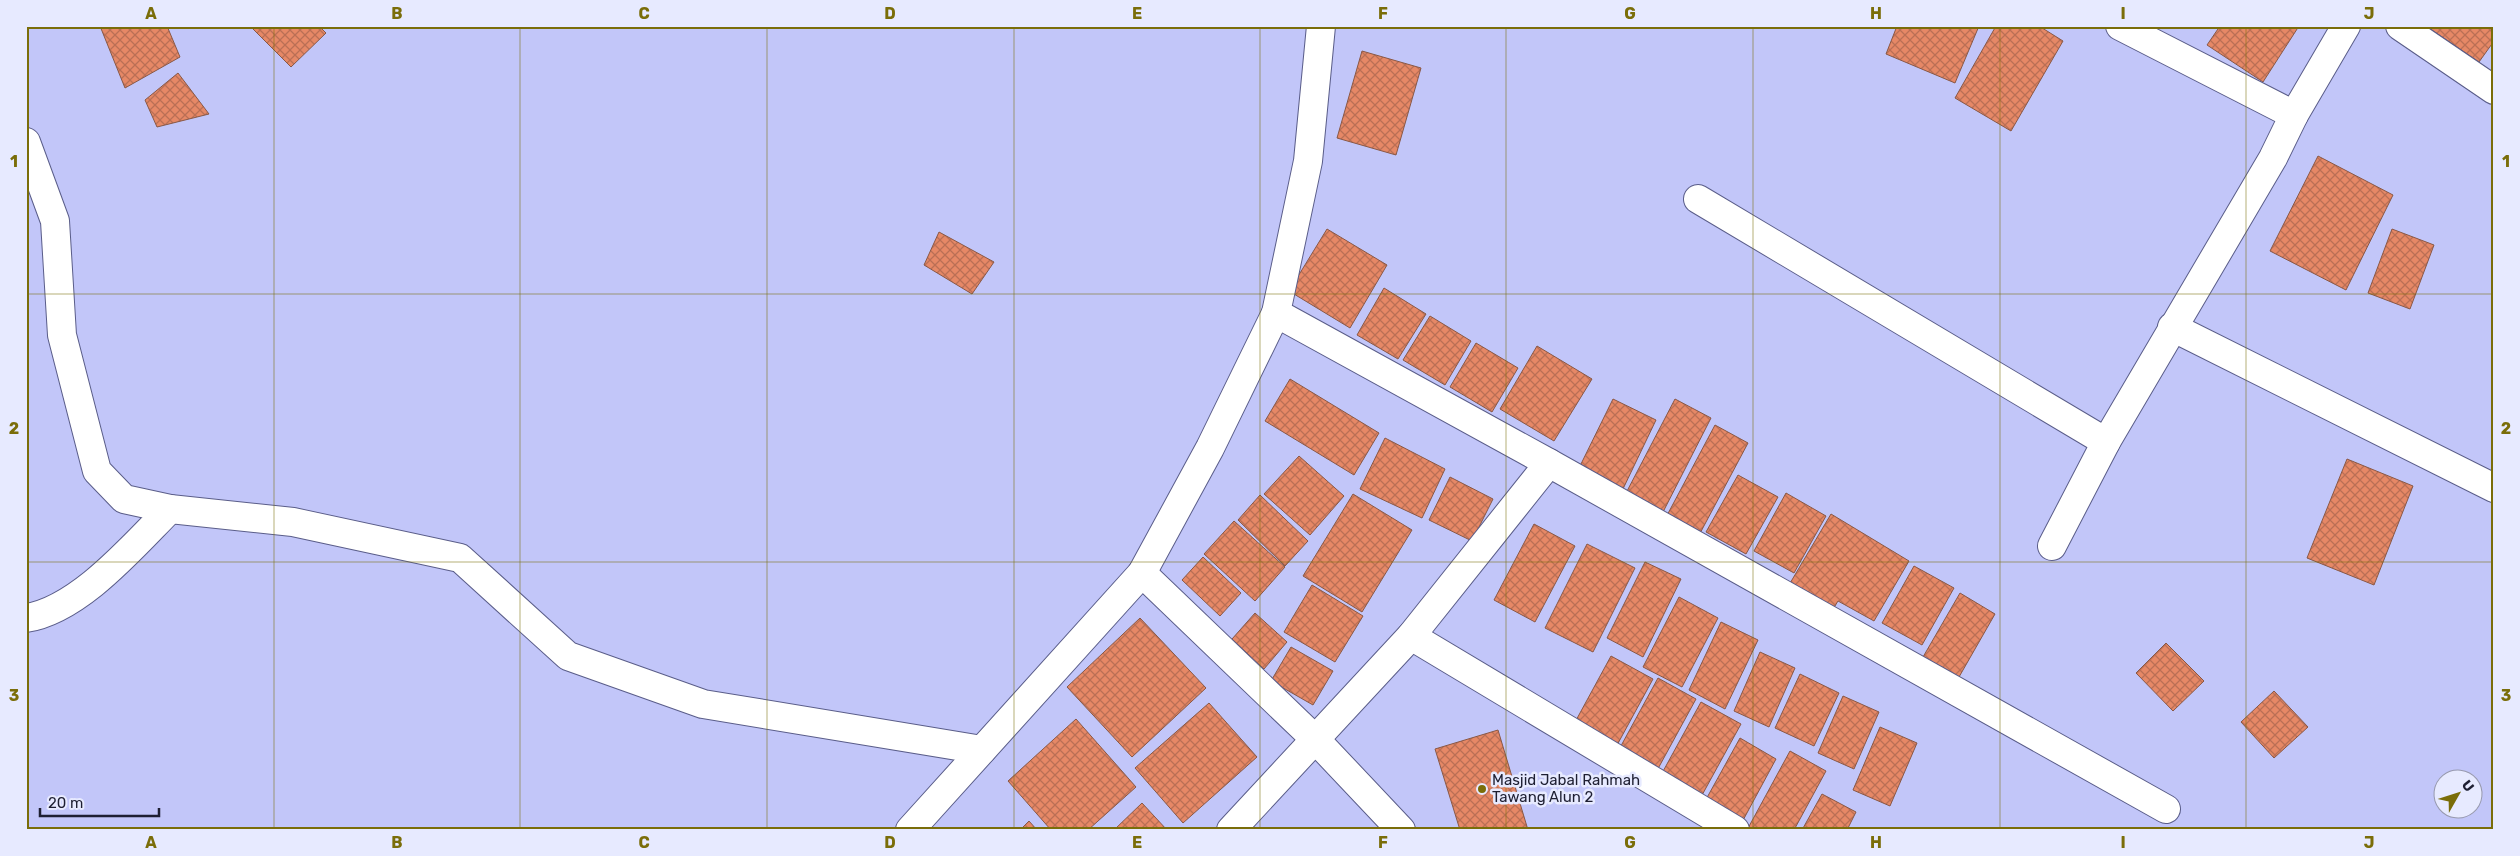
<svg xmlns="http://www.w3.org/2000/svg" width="2520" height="856" font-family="Rubik,sans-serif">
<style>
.building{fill:url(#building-cross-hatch);stroke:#895846}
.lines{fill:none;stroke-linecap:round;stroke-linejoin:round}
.street-casing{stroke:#5a5d89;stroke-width:30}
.street{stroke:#fff;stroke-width:28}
.grid{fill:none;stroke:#7a6d09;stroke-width:1;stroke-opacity:0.55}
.poi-dot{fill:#7a6d09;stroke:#e7eaff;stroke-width:2}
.labels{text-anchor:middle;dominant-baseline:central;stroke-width:5;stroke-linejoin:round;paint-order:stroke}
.poi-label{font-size:15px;fill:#1e1f32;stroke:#e7eaff;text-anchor:start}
.neatline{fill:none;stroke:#7a6d09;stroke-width:2}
.grid-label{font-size:16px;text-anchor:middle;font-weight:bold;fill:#7a6d09}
</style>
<defs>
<pattern id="building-cross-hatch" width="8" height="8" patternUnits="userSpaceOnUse" patternTransform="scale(1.25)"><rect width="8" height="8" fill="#e68866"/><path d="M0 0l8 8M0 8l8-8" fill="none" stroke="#ba6f55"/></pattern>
</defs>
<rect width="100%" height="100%" fill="#c2c6f9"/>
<!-- building -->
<g class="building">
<polygon points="100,26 167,26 180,57 125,88"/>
<polygon points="250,26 319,26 326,33 291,67"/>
<polygon points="1897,26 1979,26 1955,83 1886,54"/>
<polygon points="1996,26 2039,26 2063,41 2011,131 1955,98"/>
<polygon points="2220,26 2299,26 2263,82 2207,45"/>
<polygon points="2426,26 2494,26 2494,41 2479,62"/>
<polygon points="1362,51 1421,68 1396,155 1337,138"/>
<polygon points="178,73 209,114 157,127 145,100"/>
<polygon points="2318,156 2393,195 2346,290 2270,251"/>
<polygon points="1327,229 1387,265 1350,328 1289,291"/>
<polygon points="2392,229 2434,245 2410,309 2368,293"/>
<polygon points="939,232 994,262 972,294 924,265"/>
<polygon points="1384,288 1426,314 1398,359 1357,335"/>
<polygon points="1430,316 1471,341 1445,385 1403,360"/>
<polygon points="1476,343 1518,368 1492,412 1450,387"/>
<polygon points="1537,346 1592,379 1554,441 1500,409"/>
<polygon points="1290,379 1379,433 1354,475 1265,421"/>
<polygon points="1613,399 1656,420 1622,491 1579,468"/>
<polygon points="1675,399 1711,418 1662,514 1625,495"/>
<polygon points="1715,425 1748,443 1697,539 1664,521"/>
<polygon points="1385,438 1445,469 1422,518 1360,489"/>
<polygon points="1299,456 1344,496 1310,535 1264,494"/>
<polygon points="2347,459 2413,486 2374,585 2307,558"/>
<polygon points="1738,475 1778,497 1746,554 1706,532"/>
<polygon points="1450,477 1493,499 1472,541 1429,520"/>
<polygon points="1786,493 1826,516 1794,573 1754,551"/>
<polygon points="1353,494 1412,530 1362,612 1303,576"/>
<polygon points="1260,495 1308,541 1285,566 1238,520"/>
<polygon points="1831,514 1909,561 1874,621 1838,601 1829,616 1786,590"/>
<polygon points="1234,521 1285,567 1255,601 1204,554"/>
<polygon points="1534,524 1575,546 1535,622 1494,600"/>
<polygon points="1587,544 1635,568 1593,652 1545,628"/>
<polygon points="1203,557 1241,593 1220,616 1182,580"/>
<polygon points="1645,562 1681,579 1643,657 1607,638"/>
<polygon points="1914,566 1954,588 1922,645 1882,623"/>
<polygon points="1312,585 1363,616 1335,662 1284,632"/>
<polygon points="1960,593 1995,614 1959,677 1923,657"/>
<polygon points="1679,597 1718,618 1682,687 1643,667"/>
<polygon points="1255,613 1287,642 1264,669 1232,639"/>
<polygon points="1140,618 1206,688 1132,757 1067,687"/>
<polygon points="1721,622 1758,640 1725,709 1689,690"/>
<polygon points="2166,643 2204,681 2173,711 2136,673"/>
<polygon points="1291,647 1333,671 1313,705 1271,681"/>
<polygon points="1760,652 1795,668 1769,727 1734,711"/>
<polygon points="1611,656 1653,679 1616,747 1574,724"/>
<polygon points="1800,674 1839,693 1814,746 1775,728"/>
<polygon points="1658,678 1696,699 1654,776 1616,755"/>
<polygon points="2274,691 2308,727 2274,758 2241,722"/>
<polygon points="1843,696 1879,712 1854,769 1818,753"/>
<polygon points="1701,702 1741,724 1701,797 1661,775"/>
<polygon points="1209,703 1257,757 1183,823 1135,768"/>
<polygon points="1076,719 1136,787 1088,830 1051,830 1008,781"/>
<polygon points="1880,727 1917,743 1890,806 1853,790"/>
<polygon points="1498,730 1528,830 1460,830 1435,749"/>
<polygon points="1740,738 1776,759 1741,824 1704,803"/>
<polygon points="1790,751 1826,771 1794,830 1747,830"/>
<polygon points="1822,794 1856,812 1847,830 1802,830"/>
<polygon points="1142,803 1167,830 1114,830"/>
<polygon points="1029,821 1037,830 1020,830"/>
</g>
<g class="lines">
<!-- street casing -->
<g class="street-casing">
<g id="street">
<polyline points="1321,26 1308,161 1276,313 1549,463 2166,809"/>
<polyline points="2120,26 2294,115"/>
<polyline points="2400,26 2494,90"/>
<polyline points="26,142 55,221 62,335 97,471 124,499 170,509 293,522 460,558 568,656 703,704 982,750"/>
<polyline points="1698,199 2106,442"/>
<polyline points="2172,327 2494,488"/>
<polyline points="1549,463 1411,636 1735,830"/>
<polyline points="2052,546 2106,442 2273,158 2294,115 2346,26"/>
<polyline points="1142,573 1316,740 1401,830"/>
<path d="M26,618c53,-8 107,-72 144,-109"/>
<polyline points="910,830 1142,573 1210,448 1276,313"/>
<polyline points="1231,830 1411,636"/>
</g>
</g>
<!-- street -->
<use href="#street" class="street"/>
</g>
<!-- grid -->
<path class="grid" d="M274,26v804M520,26v804M767,26v804M1014,26v804M1260,26v804M1506,26v804M1753,26v804M2000,26v804M2246,26v804M26,294h2468M26,562h2468"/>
<!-- markers -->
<circle class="poi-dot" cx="1482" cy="789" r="5"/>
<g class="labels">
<!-- poi labels -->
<g class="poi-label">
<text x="1492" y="780">Masjid Jabal Rahmah<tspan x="1492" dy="17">Tawang Alun 2</tspan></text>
</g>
</g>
<!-- border -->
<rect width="2520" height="856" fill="none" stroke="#e7eaff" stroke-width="55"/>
<!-- north arrow -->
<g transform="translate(2458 794) rotate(51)"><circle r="24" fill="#e7eaff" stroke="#9799ad"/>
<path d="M0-4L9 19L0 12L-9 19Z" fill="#7a6d09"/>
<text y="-8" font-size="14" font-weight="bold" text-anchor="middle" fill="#1e1f32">U</text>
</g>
<!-- scale -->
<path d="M40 808v8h119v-8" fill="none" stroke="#1e1f32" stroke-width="2.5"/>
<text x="48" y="808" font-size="15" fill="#1e1f32" stroke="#e7eaff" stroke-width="4" paint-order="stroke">20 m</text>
<rect x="28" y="28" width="2464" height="800" class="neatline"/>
<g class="grid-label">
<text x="151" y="19">A</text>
<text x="397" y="19">B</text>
<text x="644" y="19">C</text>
<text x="890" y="19">D</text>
<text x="1137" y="19">E</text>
<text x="1383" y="19">F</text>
<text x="1630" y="19">G</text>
<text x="1876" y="19">H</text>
<text x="2123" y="19">I</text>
<text x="2369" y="19">J</text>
<text x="14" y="167">1</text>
<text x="2506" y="167">1</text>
<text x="14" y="434">2</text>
<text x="2506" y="434">2</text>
<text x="14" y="701">3</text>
<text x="2506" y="701">3</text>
<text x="151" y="848">A</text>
<text x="397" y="848">B</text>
<text x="644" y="848">C</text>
<text x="890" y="848">D</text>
<text x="1137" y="848">E</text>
<text x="1383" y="848">F</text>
<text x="1630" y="848">G</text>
<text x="1876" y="848">H</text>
<text x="2123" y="848">I</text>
<text x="2369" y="848">J</text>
</g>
</svg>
